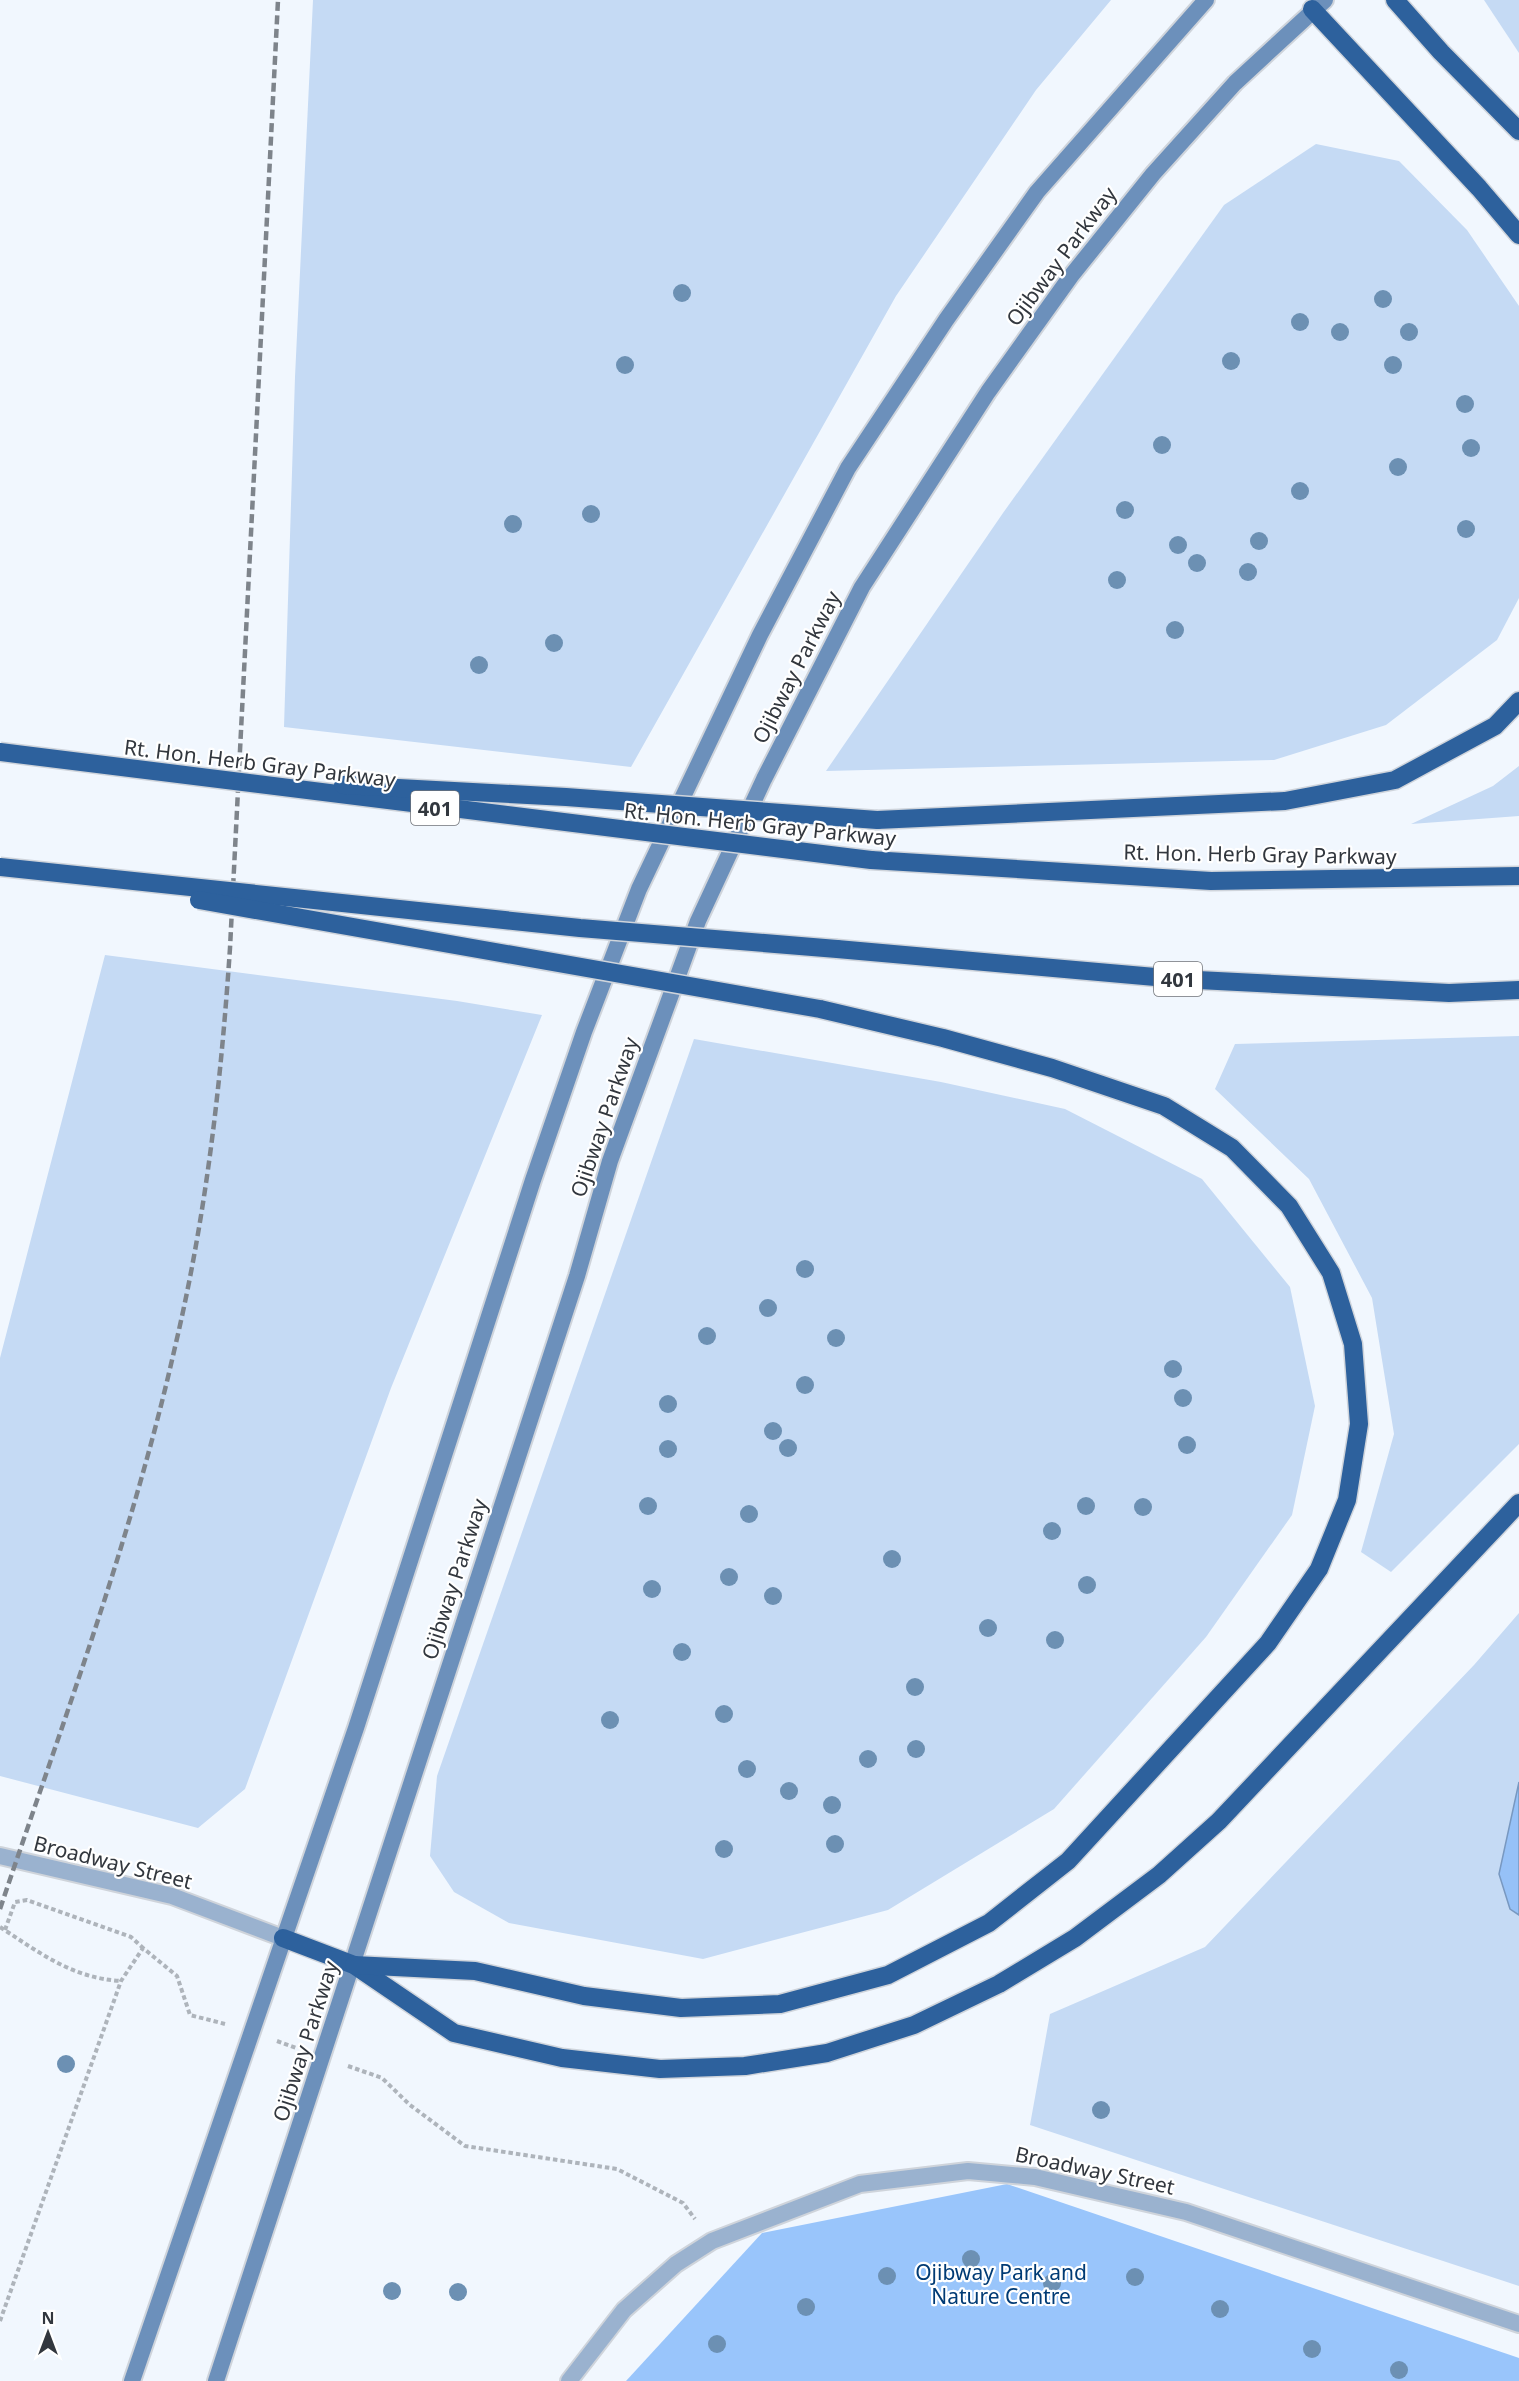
<svg xmlns="http://www.w3.org/2000/svg" width="1519" height="2381" font-family="'Noto Sans',sans-serif">
<style>
.green{fill:#c5daf4}
.forest{fill:#99c5fb}
.water{fill:#96c1f7;stroke:#7898c0;stroke-width:1.5}
.lines{fill:none;stroke-linecap:round;stroke-linejoin:round}
.minor-casing{stroke:#cfd4db;stroke-width:20}
.secondary-casing{stroke:#cfd4db;stroke-width:20}
.motorway-casing{stroke:#cfd4db;stroke-width:21}
.path{stroke:#aeb4bb;stroke-width:4;stroke-dasharray:4.5 3;stroke-linecap:butt}
.minor{stroke:#9ab2cf;stroke-width:16}
.secondary{stroke:#6c90bb;stroke-width:16}
.motorway{stroke:#2d619d;stroke-width:18}
.rail{stroke:#7e848b;stroke-width:4.5;stroke-dasharray:9 4.5;stroke-linecap:butt}
.motorway-bridge-casing{stroke:#cfd4db;stroke-width:21;stroke-linecap:butt}
.motorway-bridge{stroke:#2d619d;stroke-width:18}
.tree{fill:#6c90b3}
.labels{text-anchor:middle;dominant-baseline:central;stroke-width:4.5;stroke-linejoin:round;paint-order:stroke}
.shield{fill:#fff;stroke:#707378;stroke-width:1.5}
.shield-label{font-size:20px;font-weight:bold;fill:#32373e}
.street-label{font-size:21px;fill:#32373e;stroke:#fff}
.park-label{font-size:21px;fill:#003b75;stroke:#fff}
</style>
<rect width="100%" height="100%" fill="#f1f7fe"/>
<!-- green -->
<g class="green">
<polygon points="313,0 1111,0 1036,90 896,296 631,767 284,727 295,377"/>
<polygon points="1484,0 1519,0 1519,53"/>
<polygon points="1316,144 1399,161 1467,230 1519,306 1519,598 1497,640 1386,725 1274,760 826,771 1003,513 1224,205"/>
<polygon points="1519,766 1519,816 1411,824 1493,786"/>
<polygon points="105,955 457,1001 542,1015 391,1388 245,1789 198,1828 0,1776 0,1358"/>
<polygon points="1519,1036 1519,1444 1391,1572 1361,1552 1394,1434 1372,1298 1309,1179 1215,1089 1235,1044"/>
<polygon points="694,1039 941,1082 1065,1109 1202,1179 1290,1287 1315,1406 1292,1515 1206,1637 1054,1809 888,1910 703,1959 509,1923 454,1892 430,1856 437,1776"/>
<polygon points="1519,1613 1519,2286 1030,2125 1050,2014 1205,1947 1474,1665"/>
</g>
<!-- forest -->
<polygon class="forest" points="1007,2184 1519,2358 1519,2381 626,2381 762,2233"/>
<!-- water -->
<polygon class="water" points="1519,1782 1519,1915 1510,1909 1499,1874"/>
<g class="lines">
<!-- minor casing -->
<g class="minor-casing">
<g id="minor">
<polyline points="0,1856 172,1896 283,1938"/>
<polyline points="569,2381 624,2310 676,2264 712,2241 860,2184 968,2171 1035,2177 1186,2212 1519,2324"/>
</g>
</g>
<!-- secondary casing -->
<g class="secondary-casing">
<g id="secondary">
<polyline points="132,2381 356,1728 533,1180 584,1032 639,889 760,635 848,468 946,320 1037,192 1206,0"/>
<polyline points="216,2381 577,1276 610,1161 698,921 764,779 862,587 988,392 1071,276 1153,174 1235,83 1325,0"/>
</g>
</g>
<!-- motorway casing -->
<g class="motorway-casing">
<g id="motorway">
<polyline points="1395,0 1441,52 1519,131"/>
<polyline points="1312,9 1479,188 1519,235"/>
<polyline points="877,820 1285,801 1395,780 1495,726 1519,701"/>
<polyline points="871,860 1211,881 1519,876"/>
<polyline points="837,949 1178,979 1449,993 1519,990"/>
<polyline points="283,1938 354,1965 454,2033 562,2058 660,2069 745,2066 827,2053 914,2025 999,1984 1075,1938 1159,1875 1219,1821 1519,1503"/>
<polyline points="354,1965 475,1971 584,1996 681,2008 780,2004 888,1975 989,1923 1068,1861 1268,1643 1319,1569 1347,1500 1359,1424 1353,1344 1331,1273 1289,1206 1232,1148 1164,1106 1052,1068 943,1038 820,1009"/>
</g>
</g>
<!-- path -->
<g class="path">
<path d="M0,1927c40,26 72,51 121,54"/>
<polyline points="5,1930 15,1902 27,1900 131,1937 143,1948"/>
<polyline points="277,2041 296,2048"/>
<polyline points="348,2066 382,2078 410,2105 465,2146 617,2169 683,2203 695,2219"/>
<polyline points="0,2321 121,1981 143,1948 177,1976 190,2015 225,2024"/>
</g>
<!-- minor -->
<use href="#minor" class="minor"/>
<!-- secondary -->
<use href="#secondary" class="secondary"/>
<!-- motorway -->
<use href="#motorway" class="motorway"/>
<!-- rail -->
<path class="rail" d="M0,1909c62,-185 132,-371 175,-562 31,-131 46,-264 55,-399l48,-948"/>
<!-- motorway-bridge casing -->
<g class="motorway-bridge-casing">
<g id="motorway-bridge">
<polyline points="0,752 871,860"/>
<polyline points="343,785 566,797 877,820"/>
<polyline points="0,867 580,928 837,949"/>
<polyline points="199,900 820,1009"/>
</g>
</g>
<!-- motorway-bridge -->
<use href="#motorway-bridge" class="motorway-bridge"/>
</g>
<!-- trees -->
<g class="tree">
<circle cx="682" cy="293" r="9"/>
<circle cx="1383" cy="299" r="9"/>
<circle cx="1300" cy="322" r="9"/>
<circle cx="1340" cy="332" r="9"/>
<circle cx="1409" cy="332" r="9"/>
<circle cx="1231" cy="361" r="9"/>
<circle cx="625" cy="365" r="9"/>
<circle cx="1393" cy="365" r="9"/>
<circle cx="1465" cy="404" r="9"/>
<circle cx="1162" cy="445" r="9"/>
<circle cx="1471" cy="448" r="9"/>
<circle cx="1398" cy="467" r="9"/>
<circle cx="1300" cy="491" r="9"/>
<circle cx="1125" cy="510" r="9"/>
<circle cx="591" cy="514" r="9"/>
<circle cx="513" cy="524" r="9"/>
<circle cx="1466" cy="529" r="9"/>
<circle cx="1259" cy="541" r="9"/>
<circle cx="1178" cy="545" r="9"/>
<circle cx="1197" cy="563" r="9"/>
<circle cx="1248" cy="572" r="9"/>
<circle cx="1117" cy="580" r="9"/>
<circle cx="1175" cy="630" r="9"/>
<circle cx="554" cy="643" r="9"/>
<circle cx="479" cy="665" r="9"/>
<circle cx="805" cy="1269" r="9"/>
<circle cx="768" cy="1308" r="9"/>
<circle cx="707" cy="1336" r="9"/>
<circle cx="836" cy="1338" r="9"/>
<circle cx="1173" cy="1369" r="9"/>
<circle cx="805" cy="1385" r="9"/>
<circle cx="1183" cy="1398" r="9"/>
<circle cx="668" cy="1404" r="9"/>
<circle cx="773" cy="1431" r="9"/>
<circle cx="1187" cy="1445" r="9"/>
<circle cx="788" cy="1448" r="9"/>
<circle cx="668" cy="1449" r="9"/>
<circle cx="648" cy="1506" r="9"/>
<circle cx="1086" cy="1506" r="9"/>
<circle cx="1143" cy="1507" r="9"/>
<circle cx="749" cy="1514" r="9"/>
<circle cx="1052" cy="1531" r="9"/>
<circle cx="892" cy="1559" r="9"/>
<circle cx="729" cy="1577" r="9"/>
<circle cx="1087" cy="1585" r="9"/>
<circle cx="652" cy="1589" r="9"/>
<circle cx="773" cy="1596" r="9"/>
<circle cx="988" cy="1628" r="9"/>
<circle cx="1055" cy="1640" r="9"/>
<circle cx="682" cy="1652" r="9"/>
<circle cx="915" cy="1687" r="9"/>
<circle cx="724" cy="1714" r="9"/>
<circle cx="610" cy="1720" r="9"/>
<circle cx="916" cy="1749" r="9"/>
<circle cx="868" cy="1759" r="9"/>
<circle cx="747" cy="1769" r="9"/>
<circle cx="789" cy="1791" r="9"/>
<circle cx="832" cy="1805" r="9"/>
<circle cx="835" cy="1844" r="9"/>
<circle cx="724" cy="1849" r="9"/>
<circle cx="66" cy="2064" r="9"/>
<circle cx="1101" cy="2110" r="9"/>
<circle cx="971" cy="2259" r="9"/>
<circle cx="887" cy="2276" r="9"/>
<circle cx="1135" cy="2277" r="9"/>
<circle cx="1052" cy="2283" r="9"/>
<circle cx="392" cy="2291" r="9"/>
<circle cx="458" cy="2292" r="9"/>
<circle cx="806" cy="2307" r="9"/>
<circle cx="1220" cy="2309" r="9"/>
<circle cx="717" cy="2344" r="9"/>
<circle cx="1312" cy="2349" r="9"/>
<circle cx="1399" cy="2370" r="9"/>
</g>
<g class="labels">
<!-- shield labels -->
<g class="shield">
<rect x="411" y="791" width="48" height="34" rx="4.5"/>
<rect x="1154" y="962" width="48" height="34" rx="4.5"/>
</g>
<g class="shield-label">
<text x="435" y="808">401</text>
<text x="1178" y="979">401</text>
</g>
<!-- street labels -->
<g class="street-label">
<text transform="translate(1061 256) rotate(-53)">Ojibway Parkway</text>
<text transform="translate(796 667) rotate(-63)">Ojibway Parkway</text>
<text transform="translate(260 763) rotate(7)">Rt. Hon. Herb Gray Parkway</text>
<text transform="translate(760 824) rotate(6)">Rt. Hon. Herb Gray Parkway</text>
<text transform="translate(1260 854) rotate(1)">Rt. Hon. Herb Gray Parkway</text>
<text transform="translate(604 1117) rotate(-71)">Ojibway Parkway</text>
<text transform="translate(454 1579) rotate(-72)">Ojibway Parkway</text>
<text transform="translate(113 1862) rotate(14)">Broadway Street</text>
<text transform="translate(305 2041) rotate(-72)">Ojibway Parkway</text>
<text transform="translate(1095 2170) rotate(12)">Broadway Street</text>
</g>
<!-- park labels -->
<g class="park-label">
<text x="1001" y="2272">Ojibway Park and<tspan x="1001" dy="24">Nature Centre</tspan></text>
</g>
</g>
<!-- north arrow -->
<g transform="translate(48 2333)" stroke="#ffffff" stroke-width="4.5" paint-order="stroke">
<path d="M0-4.5L10 22L0 15L-10 22Z" fill="#32373e"/>
<text y="-9" font-size="16" font-weight="bold" text-anchor="middle" fill="#32373e">N</text>
</g>
</svg>
